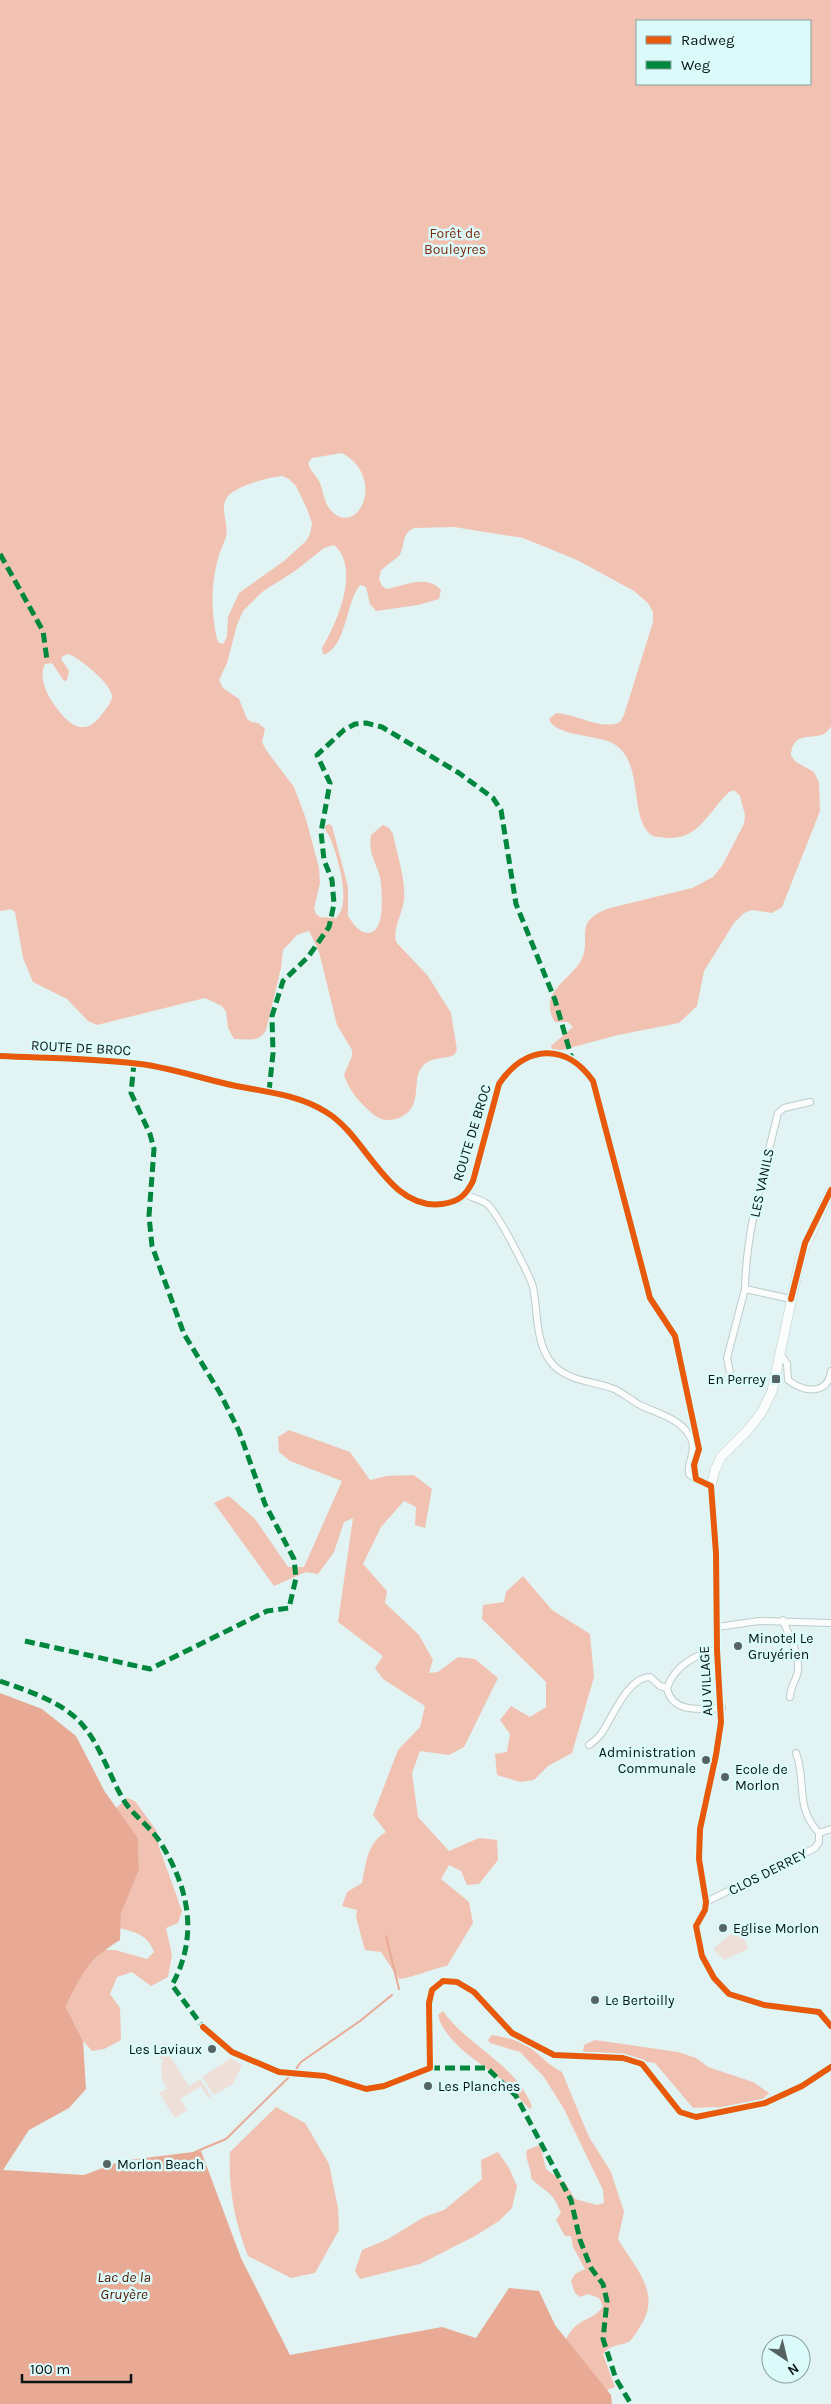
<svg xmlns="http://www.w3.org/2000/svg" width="831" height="2404" font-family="Karla,sans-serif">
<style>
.green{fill:#eedfd9}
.forest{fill:#f1c2b2;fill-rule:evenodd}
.water{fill:#e9aa95}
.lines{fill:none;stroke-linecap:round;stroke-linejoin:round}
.stream{stroke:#e9aa95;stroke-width:2}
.street-casing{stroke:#bdcbcb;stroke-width:8}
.secondary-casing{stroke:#bdcbcb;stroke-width:10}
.street{stroke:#fbfdfd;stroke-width:6}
.secondary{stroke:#fbfdfd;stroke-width:9}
.quiet{stroke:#00873e;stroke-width:5;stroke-dasharray:10 5;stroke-linecap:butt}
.cycleway-casing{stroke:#dafbf9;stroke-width:9}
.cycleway{stroke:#e8590c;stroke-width:6}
.poi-dot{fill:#556363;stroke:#dafbf9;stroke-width:2}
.labels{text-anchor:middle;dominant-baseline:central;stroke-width:5;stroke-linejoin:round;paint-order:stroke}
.park-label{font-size:14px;fill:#812a0e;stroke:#dafbf9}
.street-label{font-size:14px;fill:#091515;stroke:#dafbf9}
.poi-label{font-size:14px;fill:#091515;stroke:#dafbf9;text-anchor:start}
.water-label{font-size:15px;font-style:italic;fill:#561906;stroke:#dafbf9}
</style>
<rect width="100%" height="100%" fill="#e2f3f3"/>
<!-- green -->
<g class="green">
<polygon points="740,1926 748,1949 724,1960 713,1949"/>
<polygon points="165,2043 173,2051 171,2058 189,2086 200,2079 211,2096 208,2098 201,2086 180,2099 187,2110 175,2118 159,2093 167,2089 162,2079 161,2063 163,2062 162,2058 160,2059 154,2048"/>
<polygon points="231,2058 242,2065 233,2084 214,2095 202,2077"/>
</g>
<!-- forest -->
<g class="forest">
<path d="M0,0h831v726c-10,21 -38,-2 -40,30l5,6 18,10 5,10 1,29 -38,96 -10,6 -20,-3 -8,3 -10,10 -30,48 -7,35 -18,17 -61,12 -56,15 -10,-1 -1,-3 22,-19 -5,-5h-13c-17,-27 12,-41 24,-58 16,-23 -10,-42 31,-56l82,-20 21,-11 9,-11 22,-42 1,-9 -5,-19 -6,-6 -5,2c-13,12 -21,28 -36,39 -8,5 -15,7 -25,7 -6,-1 -13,0 -18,-4 -21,-19 -6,-72 -36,-90 -16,-10 -59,-7 -65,-25l7,-6c20,1 47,18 64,9l4,-7 29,-93v-10l-5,-9 -14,-12 -57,-31 -54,-22 -69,-11 -40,1c-14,7 -8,18 -15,28l-18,14 -2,9 3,7 5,3c18,-3 39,-15 54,1l-2,9 -21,6 -42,6 -6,-7 -4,-17 -6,-2c-14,17 -13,58 -34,69h-3l-1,-6c15,-25 39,-80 12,-103l-10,3 -29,23 -33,21 -19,19 -6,14 -10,38 -8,17 4,8 16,11 8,20 4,3 7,1 7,6 -3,13 4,8 28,37 12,32 13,49 1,15 -6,25 2,6 4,3 16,1c16,-14 2,-60 -5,-78 -2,-6 -6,-8 -6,-14l4,-2 3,2 16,61v29c4,6 9,14 16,16 23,8 18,-43 16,-55 -2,-8 -6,-15 -8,-22 -2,-7 -2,-13 -1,-20l12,-10 6,3 4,6c4,21 13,45 11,66 -2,15 -11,27 -8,42l32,34 23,37 6,37 -3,5c-11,5 -23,1 -32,12 -12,14 4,42 -26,52 -9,2 -15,1 -22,-4 -13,-11 -25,-24 -30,-40l8,-19v-6l-15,-25 -18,-73 -10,-21 -12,4 -14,15 -2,18 -15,62c-7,13 -18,9 -32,9l-6,-11 -2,-16 -4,-6 -17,-8 -108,27 -9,-4 -21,-22 -34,-17 -10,-24 -8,-46 -4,-3 -11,2zM637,21h173v63h-173zM342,453c47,26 13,89 -13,55 -5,-7 -6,-17 -9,-25 -3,-7 -10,-12 -12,-20l4,-5zM282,476l7,3 7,7 11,23 5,14 -2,11 -4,7 -22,20 -45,32 -11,24 -1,20 -4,7 -5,-2 -2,-7c-5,-28 -5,-52 3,-80 2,-6 5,-12 7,-18 3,-13 -6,-27 0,-38 5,-12 43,-22 56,-23zM69,654c11,5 42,29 43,42 0,6 -6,13 -9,17 -20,29 -38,8 -52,-13 -6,-10 -12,-25 -6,-36l7,-1 12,18 3,-1 2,-9 -8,-12 2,-3z"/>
<path d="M289,1430l61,22 20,28 17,-4 27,-1 18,14 -7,39 -10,-3 1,-18 -12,-6 -23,26 -18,37 24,27 -2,12 34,32 14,25 -4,13 9,-1 20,-15 17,2 23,19 -34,69 -15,8 -29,-4 -8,22 6,44 31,34 30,-13 18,2 1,20 -19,24 -12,1 -6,-14 -12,-6 -8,14 28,23 4,21 -26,43c-17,3 -31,11 -48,13l-18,-27 -16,-2 -9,-33 1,-7 -15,-4 5,-14 15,-9c4,-20 5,-40 24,-51l-13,-17 25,-65 22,-23 5,-21 -42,-27 -8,-11 8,-12 -45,-34 15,-104 -9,4 -10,30 -16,22 -12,-2 -32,14 -60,-83 15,-7 26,23 33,48h16l38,-86 -52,-20 -11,-9 -1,-15z"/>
<polygon points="523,1576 552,1610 590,1634 594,1677 572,1753 548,1766 534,1780 520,1782 497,1775 495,1754 507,1752 510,1734 500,1720 511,1706 530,1717 546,1707 546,1682 482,1619 483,1605 504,1602 506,1592"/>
<path d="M127,1798l8,3 21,29 3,17 23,64 -4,12 -12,5 6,27 -4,22 -17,9 -19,-14 -15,5 -7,17 10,14 1,32 -17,9 -12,2 -9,-10 -17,-34 16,-34 22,-23h11l32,9 7,-7c-6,-17 -17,-19 -34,-24l1,-14 18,-44 -1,-32 -22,-30z"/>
<path d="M443,2011c25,36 74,53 89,96l-2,2c-8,-6 -13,-15 -20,-22 -22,-20 -65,-42 -72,-72z"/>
<path d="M492,2035c14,2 27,6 38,13 12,8 19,18 32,24l27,65 22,35 13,40 -6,27c16,28 44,53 23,86 -3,5 -7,12 -11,16 -10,6 -17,1 -27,13l12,33 -10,4 -39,-52c13,-24 26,-16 37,-33l-4,-8 -11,-4 -8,3 -5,-4 -4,-12 4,-7 10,-5 -12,-22 -2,-11h-6l-9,-16 5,-7c-10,-25 -15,-19 -30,-35 1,-10 -7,-19 -4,-28l13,-5 6,24 20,15 9,15 22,6 7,-2 -1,-13 -39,-81 -20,-32 -24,-25 -30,-9 -2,-3z"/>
<polygon points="595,2040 678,2052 696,2058 708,2067 753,2082 769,2093 761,2101 728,2110 715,2107 693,2108 655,2063 583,2052 584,2045"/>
<path d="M276,2107l29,16 24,41 9,44 1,22 -24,43 -24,5 -43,-22c-13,-33 -20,-68 -18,-104z"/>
<polygon points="498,2152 509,2168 517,2186 512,2208 499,2221 475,2236 420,2264 360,2279 355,2271 362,2250 388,2239 424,2217 444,2210 482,2179 481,2160"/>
</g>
<!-- water -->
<path class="water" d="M0,1693l42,16 34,27 29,56 33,46 1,32 -18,44 -1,26c-31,19 -39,34 -54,67l17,34 3,48 -17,19 -40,22 -26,40 81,5 37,-14 80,-10 40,107 49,97 152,-28 34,11 33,-50 30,3 16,34 56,70 1,9h-612z"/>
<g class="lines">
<!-- stream -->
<g class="stream">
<polyline points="386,1936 399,1989"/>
<polyline points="296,2069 301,2062 360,2021 392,1995"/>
<polyline points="195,2152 226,2139 291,2075"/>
</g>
<!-- street casing -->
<g class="street-casing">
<g id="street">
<path d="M0,1056c44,2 89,2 132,7 35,3 70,16 104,23 31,6 63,9 90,26 41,24 62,99 116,92 17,-2 24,-9 31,-23l26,-97c26,-39 67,-42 94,-3l57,217 25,38 24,113 -5,16 2,14 15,7 5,67 1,97 4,72 -5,33 -16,74 -1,30 7,43 -1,8 -9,16 6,30 12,22 15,16 35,11 55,7 12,14"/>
<path d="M467,1195c6,3 15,5 20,9 11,9 42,70 46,83 5,24 2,53 17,74 16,21 41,19 64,28 9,4 17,11 26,16 18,9 44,14 52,36 4,11 -5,22 -3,33l7,5"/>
<path d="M791,1299l-46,-10c1,-59 19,-118 33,-176l6,-5 26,-6"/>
<path d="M781,1354l6,10 1,16c15,12 40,16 43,-9"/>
<polyline points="730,1373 727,1358 745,1289"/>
<path d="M783,1620c5,14 17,35 15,50 -1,10 -8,16 -8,27"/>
<polyline points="717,1627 759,1621 831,1623"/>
<path d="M717,1650c-21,3 -43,17 -50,38 5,26 34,21 55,20"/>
<path d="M589,1745c4,-3 9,-7 12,-11 11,-15 26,-57 49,-57l10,9 7,2"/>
<path d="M796,1753c11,29 -2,53 23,80"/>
<polyline points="706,1902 815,1848 819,1842 819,1833 831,1829"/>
<polyline points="203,2027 232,2052 279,2072 325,2076 366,2089 384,2086 430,2068 429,2003 432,1990 443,1981 457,1982 474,1992 512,2033 554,2055 623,2058 642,2064 680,2112 696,2117 765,2103 802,2086 831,2067"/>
</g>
</g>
<!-- secondary casing -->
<g class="secondary-casing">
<polyline id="secondary" points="711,1486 715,1470 721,1457 748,1430 762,1412 772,1391 801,1255 831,1190"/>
</g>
<!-- street -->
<use href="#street" class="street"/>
<!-- secondary -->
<use href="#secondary" class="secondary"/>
<!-- quiet -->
<g class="quiet">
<polyline points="0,554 43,631 47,660"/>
<polyline points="269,1092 273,1053 272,1016 283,981 308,957 329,927 334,904 332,880 324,860 321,832 330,783 317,755 344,730 355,724 366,723 382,727 459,773 493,798 501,810 516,904 555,1000 572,1059"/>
<polyline points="25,1641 150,1669 267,1611 289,1608 296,1578 294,1559 265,1504 239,1431 220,1393 184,1334 152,1246 149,1216 154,1149 150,1134 131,1093 134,1063"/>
<path d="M0,1681c25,9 58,19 78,39 21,21 30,53 45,79 9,16 27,27 37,43 29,46 39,94 12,143l31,42"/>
<polyline points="430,2068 487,2068 516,2096 571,2200 580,2240 591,2268 603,2284 607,2301 603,2339 616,2379 631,2404"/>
</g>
<!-- cycleway casing -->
<g class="cycleway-casing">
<g id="cycleway">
<path d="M0,1056c44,2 89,2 132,7 35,3 70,16 104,23 31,6 63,9 90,26 41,24 62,99 116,92 17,-2 24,-9 31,-23l26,-97c26,-39 67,-42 94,-3l57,217 25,38 24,113 -5,16 2,14 15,7 5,67 1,97 4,72 -5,33 -16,74 -1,30 7,43 -1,8 -9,16 6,30 12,22 15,16 35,11 55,7 12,14"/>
<polyline points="791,1299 805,1243 831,1190"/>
<polyline points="203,2027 232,2052 279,2072 325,2076 366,2089 384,2086 430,2068 429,2003 432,1990 443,1981 457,1982 474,1992 512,2033 554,2055 623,2058 642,2064 680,2112 696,2117 765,2103 802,2086 831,2067"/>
</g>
</g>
<!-- cycleway -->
<use href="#cycleway" class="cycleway"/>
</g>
<!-- markers -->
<g class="poi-dot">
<rect x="771" y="1374" width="10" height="10" rx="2.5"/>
<circle cx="738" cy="1646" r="5"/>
<circle cx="706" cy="1760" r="5"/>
<circle cx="725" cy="1777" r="5"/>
<circle cx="723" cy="1928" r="5"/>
<circle cx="595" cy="2000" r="5"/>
<circle cx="212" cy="2049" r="5"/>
<circle cx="428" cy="2086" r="5"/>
<circle cx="107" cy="2164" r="5"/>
</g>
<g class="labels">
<!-- park labels -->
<g class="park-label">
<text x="455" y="233">Forêt de<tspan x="455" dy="16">Bouleyres</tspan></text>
</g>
<!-- street labels -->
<g class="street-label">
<text transform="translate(81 1048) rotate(3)">ROUTE DE BROC</text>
<text transform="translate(472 1133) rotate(-73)">ROUTE DE BROC</text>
<text transform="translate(762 1183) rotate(-78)">LES VANILS</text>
<text transform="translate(706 1681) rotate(-93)">AU VILLAGE</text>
<text transform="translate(768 1872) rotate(-27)">CLOS DERREY</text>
</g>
<!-- poi labels -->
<g class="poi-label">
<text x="766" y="1379" text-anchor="end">En Perrey</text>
<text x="748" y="1638">Minotel Le<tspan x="748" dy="16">Gruyérien</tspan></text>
<text x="696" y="1752" text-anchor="end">Administration<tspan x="696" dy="16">Communale</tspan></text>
<text x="735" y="1769">Ecole de<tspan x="735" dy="16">Morlon</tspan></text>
<text x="733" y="1928">Eglise Morlon</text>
<text x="605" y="2000">Le Bertoilly</text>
<text x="202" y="2049" text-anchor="end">Les Laviaux</text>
<text x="438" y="2086">Les Planches</text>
<text x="117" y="2164">Morlon Beach</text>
</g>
<!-- water labels -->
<g class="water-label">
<text x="124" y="2277">Lac de la<tspan x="124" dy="17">Gruyère</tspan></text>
</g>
</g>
<!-- legend -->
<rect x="636" y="20" width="175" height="65" fill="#dafbf9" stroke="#869f9e"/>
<rect x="646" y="36" width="25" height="8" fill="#e8590c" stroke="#869f9e"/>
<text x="681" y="45" font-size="15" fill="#091515">Radweg</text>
<rect x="646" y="61" width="25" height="8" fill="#00873e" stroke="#869f9e"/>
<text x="681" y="70" font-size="15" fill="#091515">Weg</text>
<!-- north arrow -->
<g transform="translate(786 2359) rotate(145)"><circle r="24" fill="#dafbf9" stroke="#869f9e"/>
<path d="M0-4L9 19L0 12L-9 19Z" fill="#556363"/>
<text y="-8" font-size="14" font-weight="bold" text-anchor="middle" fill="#091515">N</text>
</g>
<!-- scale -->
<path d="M22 2374v8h109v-8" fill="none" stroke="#091515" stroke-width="2.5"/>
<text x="30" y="2374" font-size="15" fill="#091515" stroke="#dafbf9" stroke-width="4" paint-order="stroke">100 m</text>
</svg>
